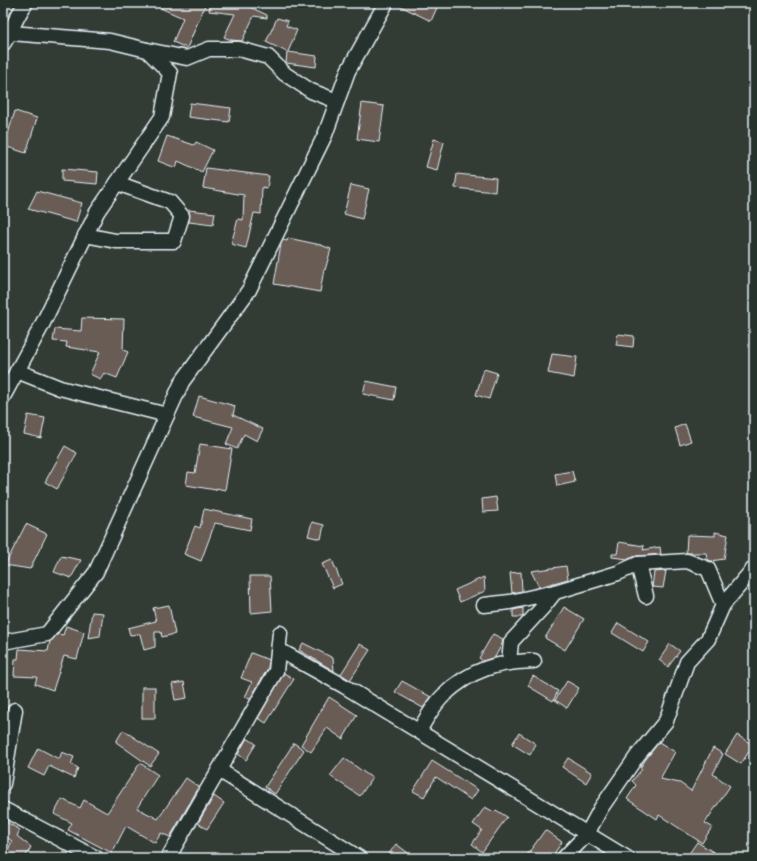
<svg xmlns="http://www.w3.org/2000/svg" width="757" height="861" font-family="Itim,sans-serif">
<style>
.building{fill:#685c55;stroke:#e8f1f8}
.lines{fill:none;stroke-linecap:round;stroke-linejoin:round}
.street-casing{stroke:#e8f1f8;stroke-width:17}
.street{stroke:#26332d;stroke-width:14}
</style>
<rect width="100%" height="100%" fill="#333b35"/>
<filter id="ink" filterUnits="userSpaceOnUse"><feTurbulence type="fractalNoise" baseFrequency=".025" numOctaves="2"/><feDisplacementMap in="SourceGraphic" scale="8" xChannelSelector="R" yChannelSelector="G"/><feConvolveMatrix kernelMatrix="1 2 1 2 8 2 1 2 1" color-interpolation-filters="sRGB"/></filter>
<g filter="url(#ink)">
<!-- building -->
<g class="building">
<polygon points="149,3 206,3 187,48 173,42 183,18"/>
<polygon points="210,3 241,3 267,15 267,18 254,16 242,41 231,40 224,37 235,14 209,11"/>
<polygon points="394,3 439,3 431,21"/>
<polygon points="277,18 288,21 286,26 297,30 288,52 317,56 316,67 286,63 287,52 266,42"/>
<polygon points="190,103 231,108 229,122 188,117"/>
<polygon points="362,103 384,106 379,142 357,139"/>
<polygon points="15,111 37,118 26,153 4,146"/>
<polygon points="167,136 194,145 196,142 213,150 202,172 178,161 176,168 158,161"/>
<polygon points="434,139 444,142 437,170 426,167"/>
<polygon points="206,168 269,176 267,188 262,187 261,214 254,213 246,248 231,244 238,219 243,220 244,195 203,188"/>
<polygon points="62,169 98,172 97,184 62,181"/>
<polygon points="457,174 496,178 495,192 455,188"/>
<polygon points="351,185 369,189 362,219 344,214"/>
<polygon points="37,191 82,203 76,222 28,209"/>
<polygon points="189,210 215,213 213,225 189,222"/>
<polygon points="288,238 321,245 331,249 325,270 324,269 320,292 274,284 281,244 283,240 287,241"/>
<polygon points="82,318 124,319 123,350 128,352 117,378 104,373 100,379 90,374 100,352 66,347 67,342 53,341 55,329 81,331"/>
<polygon points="618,334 634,336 633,347 616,345"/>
<polygon points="552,354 577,357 574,378 548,373"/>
<polygon points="484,369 497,373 489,399 476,395"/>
<polygon points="366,381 396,387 394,400 363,394"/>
<polygon points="199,396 235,406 233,415 263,429 257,441 244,434 237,449 226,444 233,427 193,417"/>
<polygon points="28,415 45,418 41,438 24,434"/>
<polygon points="685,424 691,441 680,445 675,428"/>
<polygon points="200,444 232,449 225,490 216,488 216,490 186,485 188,472 195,473"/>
<polygon points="65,446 77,453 57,489 45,482"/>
<polygon points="572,471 575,482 557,486 555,474"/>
<polygon points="496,497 498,511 483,512 482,499"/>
<polygon points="204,509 252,519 250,530 215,523 201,561 184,554 195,526 200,528"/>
<polygon points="312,522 324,525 321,539 308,536"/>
<polygon points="26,524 47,534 30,569 5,565"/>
<polygon points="715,532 728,535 724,559 711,561 707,559 706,553 686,553 687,535 715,536"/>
<polygon points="619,542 644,546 643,550 660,547 661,554 637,556 628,559 612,557 612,554 617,554"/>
<polygon points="61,556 81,560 71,578 54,572"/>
<polygon points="332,560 342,584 333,588 322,564"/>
<polygon points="566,566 568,579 539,587 531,571"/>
<polygon points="666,571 663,588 652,587 654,572"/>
<polygon points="521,572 522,591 512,593 510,573"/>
<polygon points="250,576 270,576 272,611 251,613"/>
<polygon points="484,577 485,591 460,602 455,590"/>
<polygon points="169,605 175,634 162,637 161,632 155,632 155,647 144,650 140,634 130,635 128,628 156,621 153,608"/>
<polygon points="564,607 584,619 565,650 545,638"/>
<polygon points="523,608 523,617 513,617 513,610"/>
<polygon points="92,612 103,613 100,636 88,638"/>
<polygon points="618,623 649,642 643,652 612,633"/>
<polygon points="66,626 84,632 77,659 64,656 53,690 35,684 37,677 14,676 15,659 18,659 19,649 48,651 50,641 58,634 63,635"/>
<polygon points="493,634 503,639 502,644 495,657 483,661 479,658"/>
<polygon points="303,643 333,658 334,671 299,650"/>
<polygon points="360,644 370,650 350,680 341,674"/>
<polygon points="670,644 680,651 668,667 659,660"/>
<polygon points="251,653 269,660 268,668 250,699 245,697 252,682 241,678"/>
<polygon points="284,673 294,679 266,723 258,718"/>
<polygon points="533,676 558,691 553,701 528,686"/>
<polygon points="402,681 431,697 423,708 395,692"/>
<polygon points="567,681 579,688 567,708 555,700"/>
<polygon points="184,682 187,698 175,700 172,684"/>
<rect x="142" y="687" width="13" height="31"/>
<polygon points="329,697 357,715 343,739 327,728 311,752 301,745"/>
<polygon points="123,730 159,754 150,766 116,742"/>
<polygon points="519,733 536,744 530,755 512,744"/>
<polygon points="737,735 753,745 741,764 725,754"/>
<polygon points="247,738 256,744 246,760 238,754"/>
<polygon points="659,742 675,752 660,779 680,783 691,791 713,748 723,754 713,774 730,786 705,823 712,827 702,843 659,815 657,819 627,799 636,785 632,781 642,769 640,768 646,759"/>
<polygon points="294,743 304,750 275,794 265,787"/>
<polygon points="38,748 59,759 62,752 74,757 71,764 78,768 74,778 49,766 44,776 28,768"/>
<polygon points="344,758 372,778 360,796 330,776"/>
<polygon points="568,758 592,773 586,783 562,767"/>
<polygon points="432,761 478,790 471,800 436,777 424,797 413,791"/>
<polygon points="140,763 158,775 137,808 158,819 186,778 199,787 170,837 161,833 155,843 126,826 112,853 68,830 72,823 54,814 62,799 80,808 84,800 107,813"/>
<polygon points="214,796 224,803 207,829 198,823"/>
<polygon points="485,807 494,812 496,810 507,817 482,852 472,844 482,830 473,824"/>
<polygon points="3,820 20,830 17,836 31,847 25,858 4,858 12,841 3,835"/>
<polygon points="545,830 562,842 551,858 525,858"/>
<polygon points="697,842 723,858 686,858"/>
<polygon points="396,844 415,858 386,858"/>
</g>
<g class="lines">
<!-- street casing -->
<g class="street-casing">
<g id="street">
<path d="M3,44c9,-13 13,-28 23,-41"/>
<polyline points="147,50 187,58 209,49 239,49 268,57 285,74 311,91 337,101"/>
<polyline points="85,235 116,241 174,241 182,216 170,202 117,183"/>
<polyline points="17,371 60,388 167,415"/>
<polyline points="3,397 41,327 97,212 162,117 170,73 147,50 110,41 11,33"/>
<polyline points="638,564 687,561 708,569 723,605"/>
<polyline points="484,605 510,602 555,592"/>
<polyline points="3,642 47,634 96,572 182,382 249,290 325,135 348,71 386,3"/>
<polyline points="279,650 344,686 627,858"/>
<polyline points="509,662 511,642 544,606 555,592 618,573 638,564 646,596"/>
<path d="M419,731c7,-12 15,-27 25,-36 27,-26 54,-33 90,-34"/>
<polyline points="219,770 359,858"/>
<polyline points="3,784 15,710"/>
<polyline points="3,809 96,858"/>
<polyline points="168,858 276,671 280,633"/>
<polyline points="564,858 587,834 601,808 637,756 666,721 687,662 708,639 723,605 754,568"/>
</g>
</g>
<!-- street -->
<use href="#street" class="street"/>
</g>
</g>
<!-- margin -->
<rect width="757" height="861" fill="none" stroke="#26332d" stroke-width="16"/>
<rect x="8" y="8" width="741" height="845" fill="none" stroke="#e8f1f8" stroke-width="1.5" filter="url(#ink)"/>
</svg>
